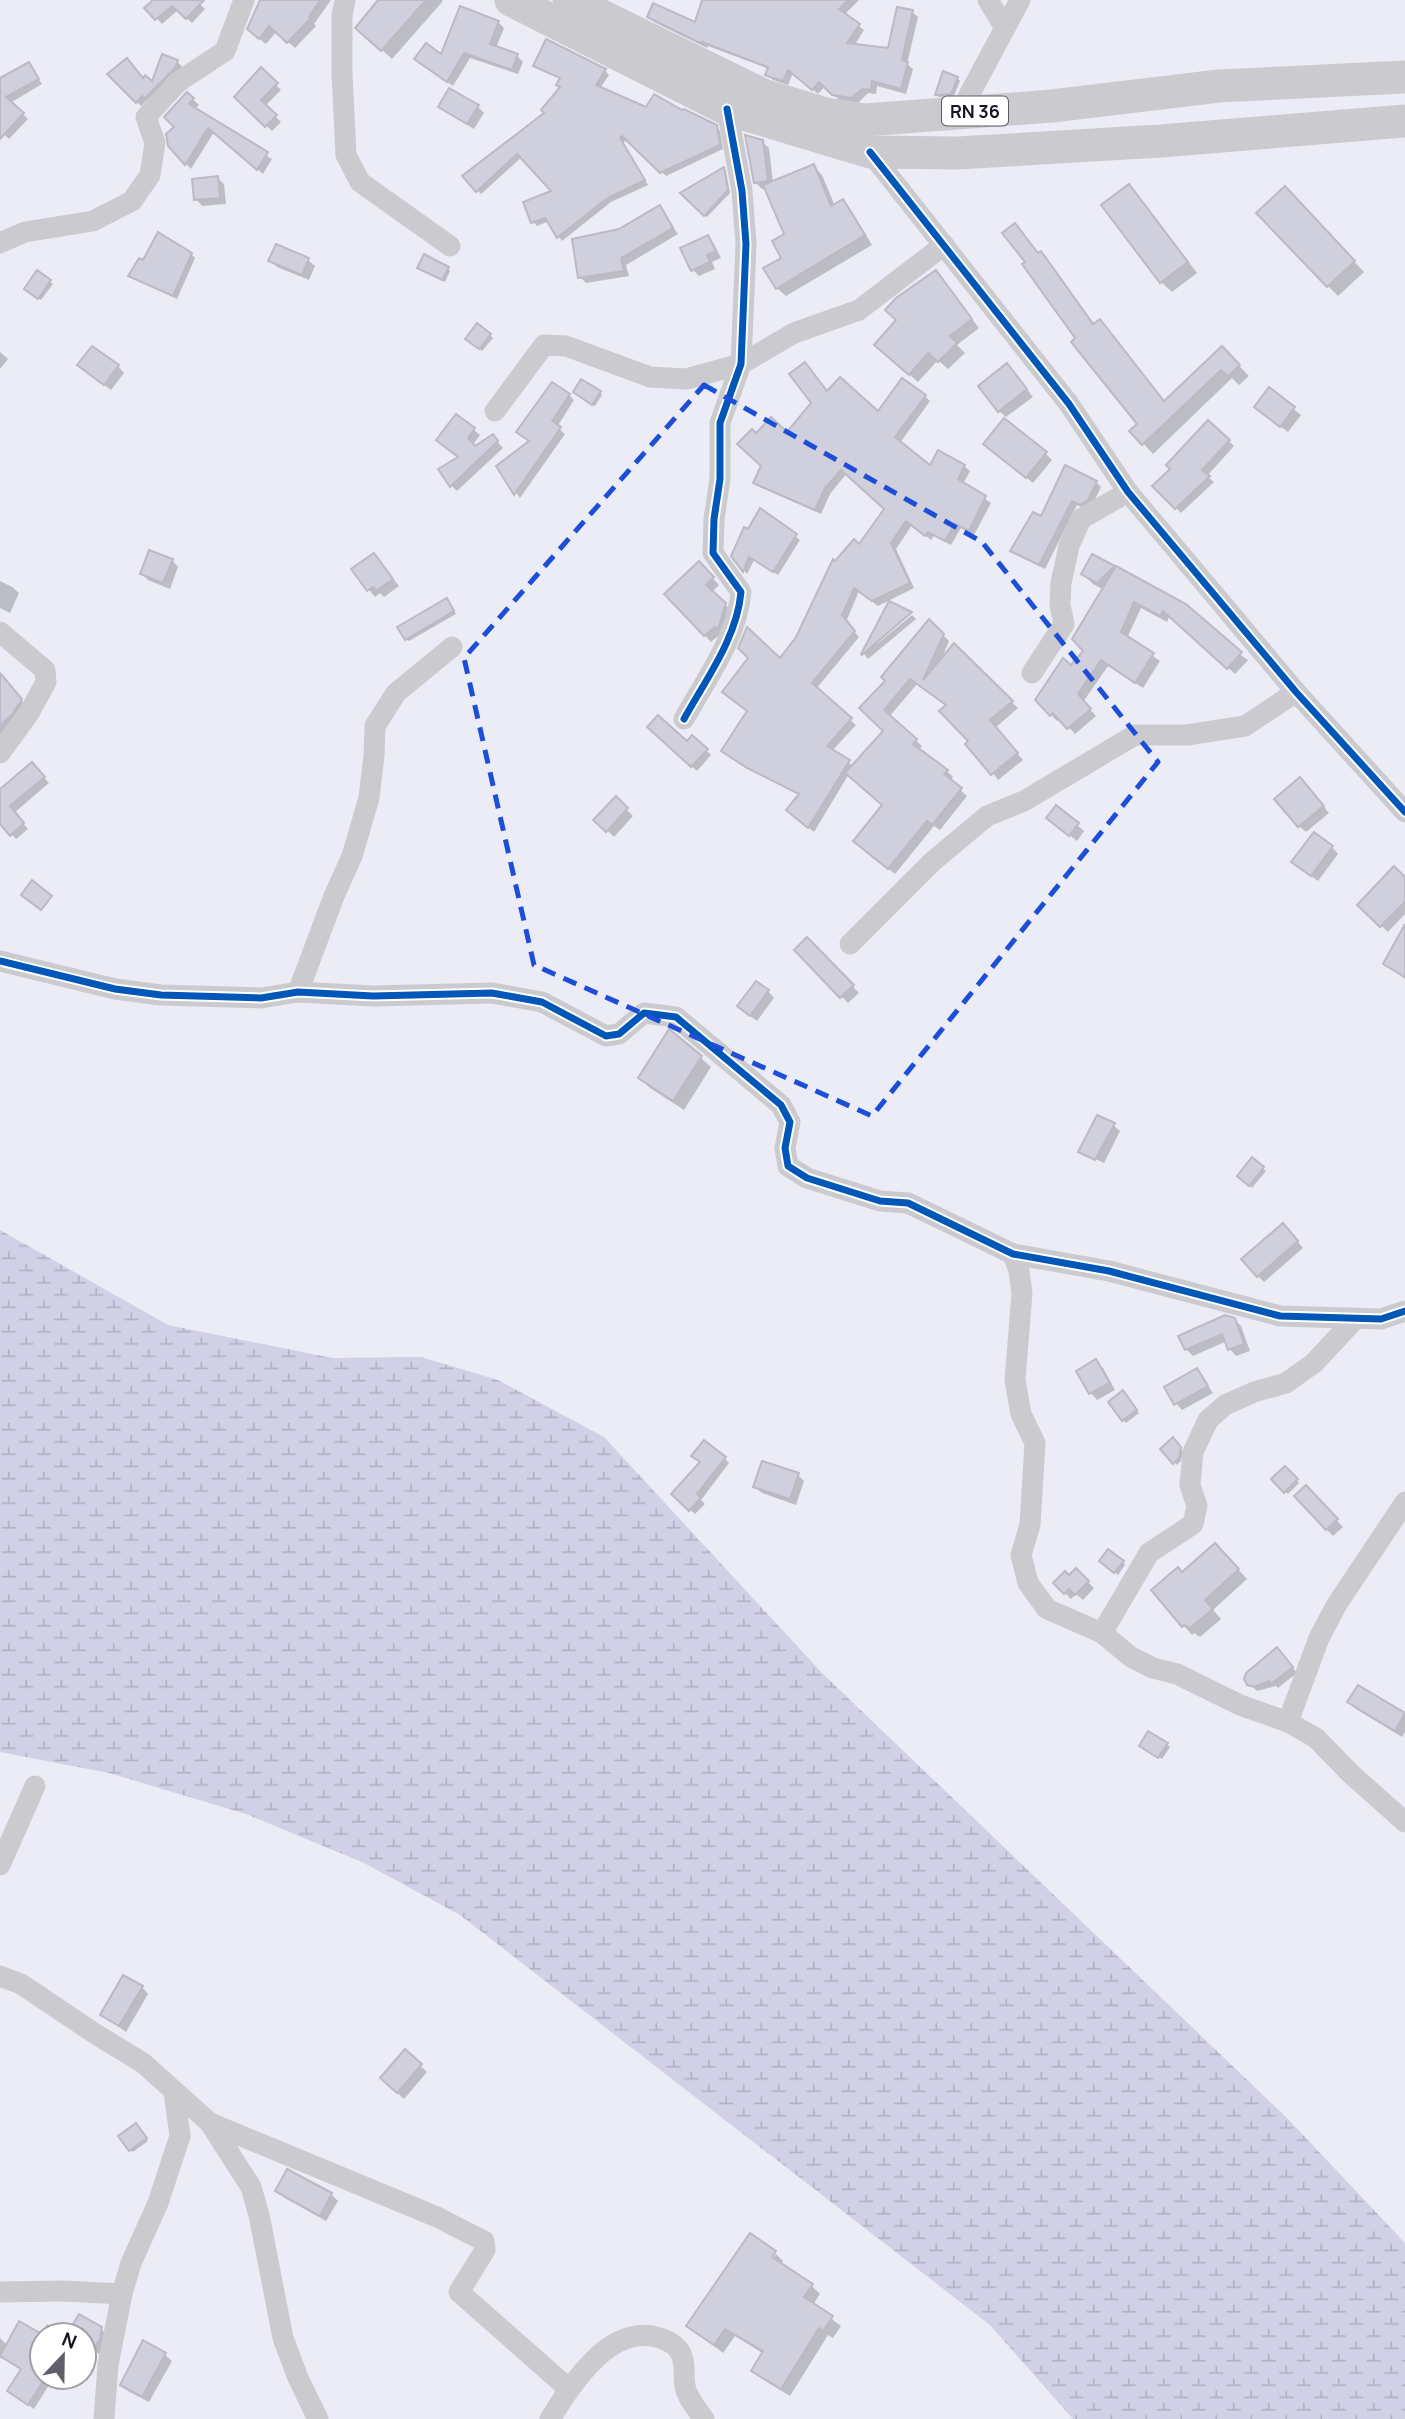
<svg xmlns="http://www.w3.org/2000/svg" width="1405" height="2419" font-family="Manrope,sans-serif">
<style>
.wetland{fill:url(#wetland-marsh)}
.shadow{fill:#0003}
.building{fill:#d0cfdd;stroke:#bbbac4;stroke-width:2}
.lines{fill:none;stroke-linecap:round;stroke-linejoin:round}
.street{stroke:#cbcbcf;stroke-width:21}
.primary{stroke:#cbcbcf;stroke-width:33}
.cycleway-casing{stroke:#fff;stroke-width:11}
.cycleway{stroke:#0057b8;stroke-width:7}
.marked{fill:none;stroke:#1d4ed8;stroke-width:5;stroke-dasharray:14 9;stroke-linejoin:round}
.labels{text-anchor:middle;dominant-baseline:central;stroke-width:7;stroke-linejoin:round;paint-order:stroke}
.shield{fill:#fff;stroke:#5b5a62;stroke-width:2}
.shield-label{font-size:18px;font-weight:bold;fill:#15141f}
</style>
<defs>
<pattern id="wetland-marsh" width="20" height="14" patternUnits="userSpaceOnUse" patternTransform="scale(1.75)"><rect width="20" height="14" fill="#d1d0e6"/><path d="M1 5h8M5 5V1M11 12h8M15 12V8" fill="none" stroke="#b3b2c5"/></pattern>
</defs>
<rect width="100%" height="100%" fill="#ececf6"/>
<!-- wetland -->
<polygon class="wetland" points="0,1230 168,1325 332,1358 421,1357 498,1380 604,1437 823,1674 1287,2118 1405,2243 1405,2419 1073,2419 990,2325 460,1915 364,1863 246,1814 109,1773 0,1752"/>
<!-- shadow -->
<g class="shadow">
<polygon points="156,0 196,0 205,9 192,23 178,10 162,24 147,8"/>
<polygon points="262,0 331,0 314,24 316,26 295,48 277,31 266,44 256,36"/>
<polygon points="381,0 442,0 443,1 392,59 368,37"/>
<polygon points="704,0 859,0 844,15 864,30 854,46 890,50 912,12 918,17 907,64 913,69 906,94 877,86 876,94 868,93 858,103 839,100 825,86 818,94 793,73 788,85 773,80 767,74 769,69 708,46 707,48 654,22 649,16 696,24"/>
<polygon points="498,22 504,28 496,48 517,56 523,62 518,74 470,58 453,86 422,64 442,57"/>
<polygon points="177,62 182,66 179,73 151,102 148,99 141,106 110,74 144,80 152,84"/>
<polygon points="28,64 42,84 10,103 28,119 9,139 0,130 0,80"/>
<polygon points="535,65 605,71 609,75 601,87 647,109 716,127 720,131 723,149 666,176 628,139 623,143 648,185 611,202 562,241 549,221 537,226 533,222 554,192 522,157 481,194 464,177 546,113 562,88 561,79"/>
<polygon points="261,70 281,90 265,106 281,122 272,131 236,97"/>
<polygon points="957,78 960,81 954,96 939,97 936,95"/>
<polygon points="187,94 199,105 194,109 272,159 263,174 214,132 191,169 169,145"/>
<polygon points="440,106 477,106 484,113 474,129 447,113"/>
<polygon points="762,142 769,148 773,183 813,166 822,175 835,206 843,201 851,210 872,245 786,296 777,288 786,235 767,188 762,189 755,182"/>
<polygon points="724,169 726,172 730,193 707,217 683,193"/>
<polygon points="217,178 224,184 226,204 202,206 196,199"/>
<polygon points="1284,188 1364,272 1338,296 1328,286"/>
<polygon points="1139,197 1197,273 1172,292 1161,282"/>
<polygon points="659,207 678,234 626,265 629,276 586,283 580,277 620,230"/>
<polygon points="1015,226 1039,254 1041,253 1050,263 1095,325 1109,331 1165,402 1222,348 1249,376 1239,385 1232,378 1153,454 1132,431 1139,424 1027,263"/>
<polygon points="707,237 714,244 721,258 712,262 715,269 699,276 693,270"/>
<polygon points="191,254 195,258 177,299 130,276 144,262"/>
<polygon points="271,260 308,260 315,266 309,280 277,267"/>
<polygon points="419,268 448,268 450,271 445,282"/>
<polygon points="936,272 979,328 957,345 965,353 948,369 938,360 918,382 885,353"/>
<polygon points="38,273 53,284 41,300 29,291"/>
<polygon points="490,335 493,338 482,351 470,341"/>
<polygon points="0,352 8,359 0,369"/>
<polygon points="118,366 124,373 111,390 86,371"/>
<polygon points="1014,372 1033,397 1006,417 999,411"/>
<polygon points="1269,390 1301,415 1288,432 1262,413"/>
<polygon points="600,392 602,395 595,406 578,395"/>
<polygon points="828,393 878,414 925,396 930,401 900,443 930,467 964,466 970,471 963,484 991,503 974,535 961,528 951,545 934,536 931,540 912,525 896,549 914,588 878,606 859,591 846,622 859,637 816,689 856,725 832,751 853,766 885,731 862,708 887,681 929,622 949,641 941,660 954,646 1018,708 995,728 1023,760 998,780 947,706 917,684 889,717 922,746 919,750 947,771 953,777 950,781 967,796 940,830 934,826 895,874 862,847 884,805 849,774 814,832 793,815 800,795 754,772 729,756 748,711 751,658 780,660 798,638 836,563 859,546 886,509 847,473 830,494 821,514 760,487 755,482 763,466 756,436 787,434"/>
<polygon points="569,395 574,400 557,427 565,434 520,498 498,467 530,442"/>
<polygon points="457,416 480,435 473,445 475,448 493,437 503,448 457,491 451,485 460,458"/>
<polygon points="1208,422 1234,446 1207,476 1214,482 1181,513 1155,486 1172,469"/>
<polygon points="992,450 1045,453 1052,460 1033,483"/>
<polygon points="1096,482 1101,487 1093,504 1086,509 1077,505 1045,569 1017,555 1012,551 1041,518"/>
<polygon points="761,511 800,540 778,575 754,560 747,574 733,556"/>
<polygon points="374,555 399,586 384,597 380,593 375,597 353,570"/>
<polygon points="1093,556 1114,567 1248,660 1235,674 1170,615 1167,622 1141,608 1127,638 1160,661 1143,688 1108,666 1083,702 1096,716 1075,734 1060,718 1057,721 1037,700 1086,651 1104,590 1093,584 1083,574"/>
<polygon points="172,560 178,567 170,589 148,580 142,574"/>
<polygon points="699,564 719,585 712,592 732,611 723,632 711,642 667,594"/>
<polygon points="0,581 12,587 19,593 10,613 0,608"/>
<polygon points="449,603 456,614 409,641 406,639"/>
<polygon points="890,603 877,644 912,615 916,619 868,659 864,654"/>
<polygon points="0,687 12,689 27,707 0,737"/>
<polygon points="649,727 687,743 692,737 711,755 697,771"/>
<polygon points="37,770 49,783 14,813 28,829 16,839 0,821 0,794"/>
<polygon points="1307,786 1329,813 1306,832 1299,826"/>
<polygon points="616,799 633,816 614,837 596,819"/>
<polygon points="1056,807 1084,831 1077,841 1055,824"/>
<polygon points="1332,847 1338,854 1318,881 1300,868"/>
<polygon points="1405,879 1405,914 1388,932 1360,905"/>
<polygon points="807,940 859,993 848,1003 796,950"/>
<polygon points="1405,942 1405,979 1385,964"/>
<polygon points="768,991 774,998 757,1021 745,1012"/>
<polygon points="700,1057 711,1067 684,1110 650,1088 640,1078"/>
<polygon points="1113,1125 1120,1131 1104,1163 1085,1154 1085,1157 1080,1151"/>
<polygon points="1252,1160 1266,1171 1252,1188 1239,1176"/>
<polygon points="1290,1232 1303,1248 1264,1282 1258,1276"/>
<polygon points="1234,1319 1241,1326 1250,1351 1236,1356 1230,1349 1227,1341 1193,1356 1186,1349"/>
<polygon points="1096,1362 1103,1368 1115,1390 1097,1400 1091,1393"/>
<polygon points="1197,1370 1213,1393 1182,1410 1176,1403"/>
<polygon points="1125,1395 1139,1413 1126,1423 1123,1420"/>
<polygon points="1173,1440 1183,1451 1181,1461 1177,1465 1162,1449"/>
<polygon points="724,1458 729,1463 701,1500 705,1504 695,1514 673,1494"/>
<polygon points="1285,1469 1299,1483 1288,1494 1274,1479"/>
<polygon points="798,1475 804,1481 796,1505 762,1493 755,1487"/>
<polygon points="1306,1487 1343,1527 1333,1536 1296,1496"/>
<polygon points="1224,1554 1247,1579 1213,1610 1221,1619 1200,1637 1194,1633 1192,1635 1153,1590"/>
<polygon points="1123,1562 1125,1565 1118,1575 1104,1564"/>
<polygon points="1076,1571 1094,1588 1083,1600 1076,1594 1071,1599 1055,1583 1070,1578"/>
<polygon points="1282,1654 1297,1673 1278,1688 1276,1686 1257,1691 1247,1681"/>
<polygon points="1359,1687 1405,1716 1405,1732 1402,1737 1356,1709 1350,1702"/>
<polygon points="1149,1733 1170,1747 1162,1759 1144,1748"/>
<polygon points="142,1987 148,1994 126,2032 102,2015"/>
<polygon points="405,2052 427,2072 404,2099 388,2085"/>
<polygon points="138,2128 148,2141 133,2152 130,2149"/>
<polygon points="277,2190 331,2194 338,2201 326,2221 283,2197"/>
<polygon points="776,2254 783,2261 780,2265 812,2286 820,2294 813,2305 841,2326 833,2338 828,2335 790,2396 762,2379 753,2370 764,2354 735,2336 723,2353 688,2326 768,2265"/>
<polygon points="47,2324 65,2335 42,2335 42,2377 54,2377 34,2409 15,2396 22,2370 0,2357 0,2338 7,2345 40,2335"/>
<polygon points="101,2329 108,2336 101,2355 84,2345 84,2335 71,2335"/>
<polygon points="144,2343 165,2355 172,2361 149,2402 128,2391 122,2385"/>
</g>
<!-- building -->
<g class="building">
<polygon points="153,0 204,0 186,19 172,6 155,20 144,8"/>
<polygon points="260,0 320,0 309,17 311,18 287,43 269,26 259,39 247,29"/>
<polygon points="378,0 426,0 381,51 355,28"/>
<polygon points="702,0 848,0 839,9 860,24 847,43 888,48 897,7 913,10 902,60 908,62 901,89 872,81 871,90 862,89 852,98 832,95 819,82 812,90 788,70 783,81 770,77 765,75 768,67 702,42 702,44 647,17 653,3 695,22"/>
<polygon points="460,6 499,21 490,44 518,54 512,70 464,53 447,82 414,59 426,43 441,54"/>
<polygon points="546,39 606,69 596,85 646,107 654,94 682,110 684,109 717,125 720,145 660,173 622,136 620,138 645,180 606,199 557,238 545,218 531,223 523,202 551,191 517,154 476,192 462,176 544,113 541,110 560,87 556,85 560,78 533,66"/>
<polygon points="162,54 178,60 175,68 145,98 142,96 136,103 107,74 127,58 143,78 145,75 152,81"/>
<polygon points="29,62 39,79 6,97 24,113 0,139 0,78"/>
<polygon points="261,67 278,83 261,100 277,115 265,127 234,97"/>
<polygon points="943,71 958,77 951,94 935,95"/>
<polygon points="449,88 479,105 467,124 438,107"/>
<polygon points="187,92 194,98 189,104 268,152 257,170 208,128 185,165 168,146 166,134 174,127 164,117"/>
<polygon points="745,135 763,140 768,181 754,183"/>
<polygon points="814,164 831,206 843,199 865,235 776,289 763,268 781,258 772,241 784,234 763,185"/>
<polygon points="724,167 728,190 704,216 680,193"/>
<polygon points="218,176 220,198 194,200 192,179"/>
<polygon points="1129,184 1188,262 1160,283 1101,205"/>
<polygon points="1285,186 1355,261 1327,287 1256,213"/>
<polygon points="660,205 673,228 621,258 624,271 578,278 572,239 619,229"/>
<polygon points="1015,223 1038,253 1041,251 1093,324 1100,319 1164,401 1222,346 1240,365 1228,376 1221,370 1142,445 1129,431 1137,424 1071,342 1075,338 1022,264 1025,262 1002,233"/>
<polygon points="158,232 192,253 173,296 128,276 139,258 143,260"/>
<polygon points="708,235 716,251 707,255 710,262 691,271 680,248"/>
<polygon points="276,244 309,258 302,275 268,261"/>
<polygon points="424,254 449,267 442,280 417,268"/>
<polygon points="37,270 51,280 38,299 24,289"/>
<polygon points="936,270 972,319 950,336 957,343 938,362 928,353 909,375 874,345 896,320 885,310 896,298"/>
<polygon points="477,323 491,334 479,349 465,339"/>
<polygon points="92,346 119,365 104,385 77,365"/>
<polygon points="805,362 827,391 840,377 878,411 902,378 926,395 895,437 930,465 938,450 965,465 958,479 986,496 969,531 955,524 945,541 928,532 925,536 906,521 891,543 910,583 872,601 854,588 842,615 855,631 812,683 852,718 827,746 850,760 808,828 786,810 799,794 747,768 721,751 747,711 722,692 748,658 738,648 747,627 780,658 796,637 833,559 835,561 854,539 859,544 884,509 841,470 825,488 815,510 753,483 761,466 737,444 752,429 756,433 771,417 787,432 811,403 789,374"/>
<polygon points="1007,363 1027,389 998,412 978,386"/>
<polygon points="581,379 601,391 592,405 573,392"/>
<polygon points="552,382 570,394 552,421 561,427 514,495 496,466 529,441 516,432"/>
<polygon points="1269,387 1295,407 1280,427 1254,407"/>
<polygon points="456,414 475,428 468,438 475,446 493,434 498,441 450,487 438,469 458,457 436,440"/>
<polygon points="1004,418 1047,452 1026,478 983,444"/>
<polygon points="1208,420 1230,440 1202,470 1210,476 1175,509 1152,486 1170,469 1166,465"/>
<polygon points="1065,465 1097,481 1088,500 1080,505 1072,501 1039,565 1010,551 1033,512 1041,516"/>
<polygon points="760,508 797,534 773,572 749,557 743,572 731,556 744,527 748,529"/>
<polygon points="149,550 173,559 163,583 140,574"/>
<polygon points="374,553 393,579 376,591 373,587 367,591 351,569"/>
<polygon points="1092,554 1115,566 1097,583 1081,574"/>
<polygon points="699,561 714,577 706,585 726,603 718,629 715,627 704,636 664,594"/>
<polygon points="1116,566 1186,604 1242,652 1227,669 1163,611 1160,616 1134,602 1121,632 1154,653 1135,683 1101,660 1078,694 1091,709 1067,729 1053,713 1050,716 1035,700 1063,658 1071,665 1083,651 1072,639"/>
<polygon points="447,598 454,611 405,640 397,627"/>
<polygon points="889,601 912,612 862,655 861,654"/>
<polygon points="929,619 944,634 923,680 954,643 1013,701 990,720 1018,753 991,775 965,744 968,741 939,711 946,705 910,679 884,710 917,739 913,744 948,770 944,774 962,788 932,825 927,821 888,869 853,841 882,805 845,773 883,731 859,708 885,681 881,677"/>
<polygon points="0,673 22,699 11,716 0,725"/>
<polygon points="658,715 687,741 692,735 708,749 691,767 647,727"/>
<polygon points="32,762 45,777 10,806 24,823 10,836 0,824 0,789"/>
<polygon points="1300,777 1324,806 1298,827 1274,799"/>
<polygon points="616,796 628,808 606,832 593,820"/>
<polygon points="1056,805 1079,823 1069,836 1046,818"/>
<polygon points="1314,832 1333,846 1311,876 1291,862"/>
<polygon points="1394,866 1405,877 1405,902 1380,927 1357,905"/>
<polygon points="32,880 52,896 41,910 21,895"/>
<polygon points="1405,924 1405,977 1383,964"/>
<polygon points="807,937 854,985 840,998 794,950"/>
<polygon points="756,981 769,990 750,1016 737,1006"/>
<polygon points="669,1029 702,1056 673,1101 638,1078"/>
<polygon points="1097,1115 1115,1123 1095,1160 1078,1152"/>
<polygon points="1252,1157 1264,1167 1249,1186 1237,1176"/>
<polygon points="1283,1223 1298,1241 1257,1277 1241,1259"/>
<polygon points="1225,1315 1235,1318 1244,1344 1228,1350 1222,1334 1185,1350 1178,1336"/>
<polygon points="1096,1359 1110,1383 1089,1394 1076,1371"/>
<polygon points="1197,1368 1208,1386 1174,1405 1164,1387"/>
<polygon points="1123,1390 1137,1410 1122,1421 1108,1402"/>
<polygon points="1173,1437 1181,1447 1179,1458 1173,1464 1160,1449"/>
<polygon points="704,1440 726,1457 697,1494 701,1498 689,1511 671,1494 700,1462 691,1456"/>
<polygon points="762,1461 799,1473 790,1499 753,1487"/>
<polygon points="1285,1466 1298,1479 1284,1493 1271,1479"/>
<polygon points="1306,1485 1338,1519 1326,1530 1294,1496"/>
<polygon points="1215,1543 1239,1569 1205,1600 1213,1609 1190,1628 1184,1625 1182,1627 1151,1590 1178,1567 1182,1572"/>
<polygon points="1108,1549 1124,1561 1114,1573 1099,1561"/>
<polygon points="1076,1568 1089,1581 1075,1595 1069,1589 1064,1594 1053,1583 1065,1571 1069,1575"/>
<polygon points="1277,1647 1293,1667 1271,1684 1269,1681 1254,1687 1247,1685 1244,1679 1246,1673"/>
<polygon points="1358,1685 1405,1713 1395,1731 1347,1702"/>
<polygon points="1148,1731 1168,1743 1158,1758 1139,1746"/>
<polygon points="123,1975 143,1986 119,2026 100,2015"/>
<polygon points="405,2049 422,2064 397,2093 380,2078"/>
<polygon points="136,2123 147,2138 129,2151 118,2136"/>
<polygon points="287,2169 332,2193 320,2216 275,2191"/>
<polygon points="750,2233 776,2251 772,2257 813,2284 804,2297 833,2316 823,2331 819,2328 781,2389 751,2371 763,2351 725,2329 714,2345 686,2326"/>
<polygon points="79,2314 102,2327 100,2339 84,2365 84,2335 66,2335"/>
<polygon points="19,2321 42,2334 42,2383 28,2405 7,2391 21,2369 0,2356"/>
<polygon points="143,2340 166,2353 142,2397 120,2385"/>
</g>
<g class="lines">
<!-- street -->
<g class="street">
<polyline points="345,0 342,16 342,74 346,155 360,182 450,246"/>
<polyline points="988,0 1005,28"/>
<polyline points="960,112 1020,0"/>
<polyline points="870,152 1069,404 1128,492 1296,692 1405,812"/>
<polyline points="0,243 25,232 93,221 132,201 150,175 155,143 146,117 178,82 225,51 244,0"/>
<polyline points="495,411 544,345 566,346 650,377 686,379 741,364 794,333 859,310 944,245"/>
<polyline points="0,632 45,670 46,682 29,713 0,753"/>
<polyline points="1032,673 1064,624 1060,605 1061,583 1069,546 1081,519 1128,492"/>
<path d="M684,719c22,-40 53,-81 57,-127l-28,-39 1,-34 6,-40v-56l21,-59 5,-120 -4,-53 -15,-82"/>
<polyline points="850,944 932,862 987,816 1024,801 1135,735 1187,735 1245,726 1296,692"/>
<polyline points="0,961 115,989 161,995 261,998 298,992 373,996 492,993 542,1002 606,1036 619,1034 644,1013 676,1017 781,1105 790,1122 785,1148 788,1166 807,1178 880,1201 908,1203 1013,1254 1109,1271 1280,1316 1381,1319 1405,1311"/>
<polyline points="298,992 334,896 352,856 369,798 374,755 375,726 396,693 452,647"/>
<polyline points="1013,1254 1019,1271 1022,1293 1015,1380 1021,1414 1035,1443 1030,1525 1021,1555 1028,1583 1047,1609 1102,1633 1131,1657 1153,1668 1177,1674 1240,1705 1288,1722"/>
<polyline points="1405,1502 1337,1604 1319,1638 1288,1722 1316,1738 1351,1774 1405,1822"/>
<polyline points="1102,1633 1149,1553 1193,1524 1197,1506 1190,1485 1193,1452 1208,1420 1225,1405 1254,1392 1286,1383 1314,1363 1355,1319"/>
<polyline points="0,1865 35,1786"/>
<polyline points="0,1976 21,1984 94,2033 143,2063 210,2123 251,2187 259,2215 283,2338 298,2378 318,2419"/>
<polyline points="210,2123 437,2217 484,2241 485,2250 459,2292 569,2389"/>
<polyline points="0,2292 64,2291 122,2294"/>
<polyline points="104,2419 108,2365 122,2294 131,2263 158,2203 180,2136 174,2092"/>
<path d="M550,2419c22,-35 60,-97 110,-81 9,3 17,7 21,16 5,10 2,22 4,32 2,12 12,23 19,33"/>
</g>
<!-- primary -->
<g class="primary">
<polyline points="511,0 727,109 870,152 958,153 1161,141 1405,121"/>
<polyline points="569,0 763,95 826,114 865,120 1052,106 1219,86 1405,77"/>
</g>
<!-- cycleway casing -->
<g class="cycleway-casing">
<g id="cycleway">
<polyline points="870,152 1069,404 1128,492 1296,692 1405,812"/>
<path d="M684,719c22,-40 53,-81 57,-127l-28,-39 1,-34 6,-40v-56l21,-59 5,-120 -4,-53 -15,-82"/>
<polyline points="0,961 115,989 161,995 261,998 298,992 373,996 492,993 542,1002 606,1036 619,1034 644,1013 676,1017 781,1105 790,1122 785,1148 788,1166 807,1178 880,1201 908,1203 1013,1254 1109,1271 1280,1316 1381,1319 1405,1311"/>
</g>
</g>
<!-- cycleway -->
<use href="#cycleway" class="cycleway"/>
</g>
<!-- marked area -->
<path class="marked" d="M704,385l278,157 176,220 -286,354 -338,-151 -70,-307z"/>
<g class="labels">
<!-- shield labels -->
<rect class="shield" x="942" y="96.5" width="66" height="29" rx="5"/>
<g class="shield-label">
<text x="975" y="111">RN 36</text>
</g>
</g>
<!-- north arrow -->
<g transform="translate(63 2356) rotate(22)"><circle r="33" fill="#ffffff" stroke="#a1a1a5" stroke-width="2"/>
<path d="M0-5L12 26L0 18L-12 26Z" fill="#60606a"/>
<text y="-10" font-size="19" font-weight="bold" text-anchor="middle" fill="#15141f">N</text>
</g>
</svg>
